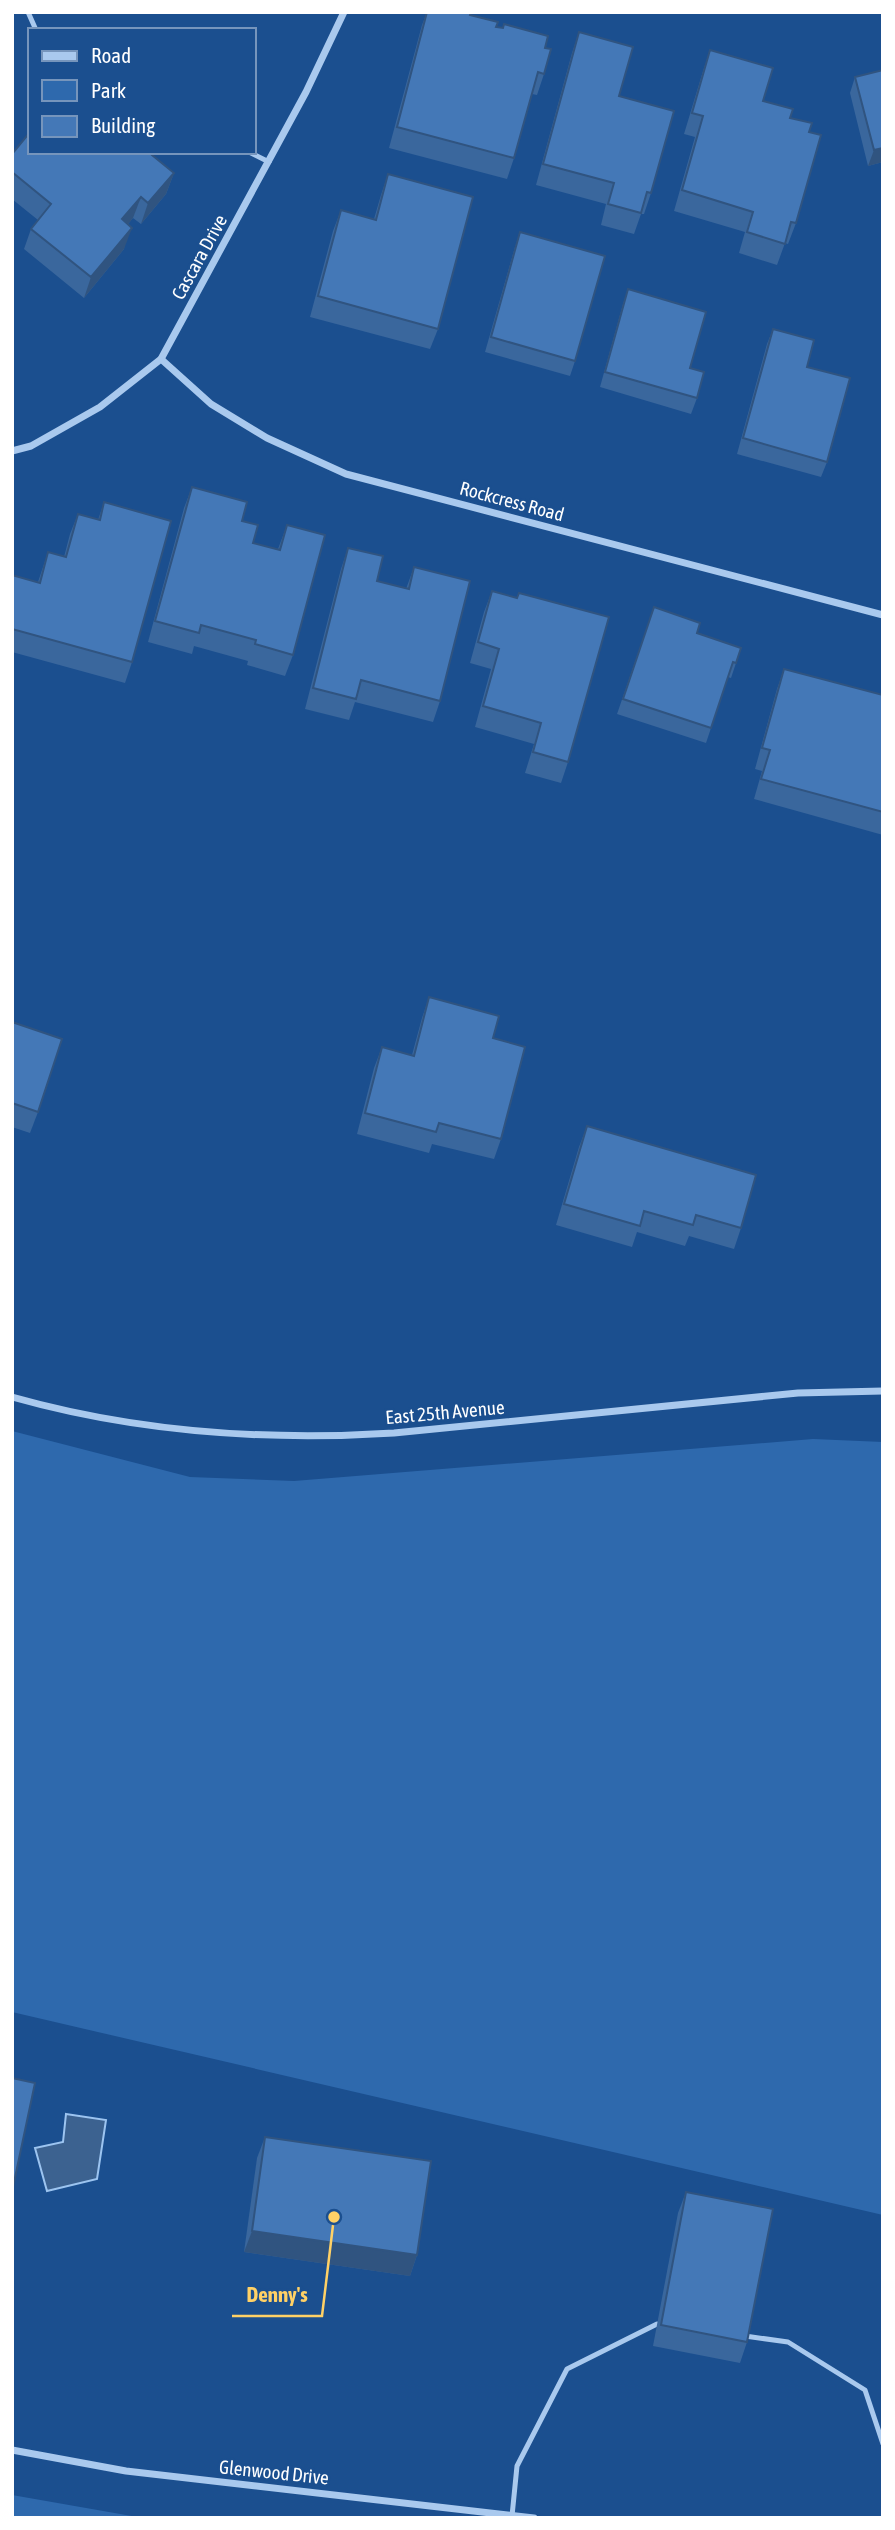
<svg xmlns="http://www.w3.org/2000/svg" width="895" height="2530" font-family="'Asap Condensed',sans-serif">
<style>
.green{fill:#2e69ad}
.water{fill:#3c6290;stroke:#9cc4f0;stroke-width:2}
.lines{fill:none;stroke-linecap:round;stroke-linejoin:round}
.service{stroke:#a9c9ee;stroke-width:5}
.minor{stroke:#a9c9ee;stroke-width:7}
.wall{fill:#3a679d}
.shaded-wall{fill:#305480}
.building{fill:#4478b7;stroke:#305480;stroke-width:2}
.labels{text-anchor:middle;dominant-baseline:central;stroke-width:5;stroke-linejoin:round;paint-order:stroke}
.street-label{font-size:19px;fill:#fff;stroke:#1b4f8f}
.leader{fill:none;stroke:#ffd166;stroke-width:2.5}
.callout-dot{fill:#ffd166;stroke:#1b4f8f;stroke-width:2.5}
.callout-label{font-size:21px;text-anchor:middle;font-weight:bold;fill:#ffd166;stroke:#1b4f8f;stroke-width:5;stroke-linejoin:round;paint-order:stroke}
</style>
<rect width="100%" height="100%" fill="#1b4f8f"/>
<!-- green -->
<g class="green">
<polygon points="12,1431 190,1477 294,1481 813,1439 883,1442 883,2215 12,2012"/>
<polygon points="12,2495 143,2518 12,2518"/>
</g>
<!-- water -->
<polygon class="water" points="66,2114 106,2120 97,2179 47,2191 35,2148 63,2142"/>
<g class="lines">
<!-- service -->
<g class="service">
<polyline points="28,12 36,30"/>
<polyline points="249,152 269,162"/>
<polyline points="745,2336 788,2342 865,2390 883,2444"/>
<polyline points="512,2516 517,2466 567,2369 657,2324"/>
</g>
<!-- minor -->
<g class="minor">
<polyline points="161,359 211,404 267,438 346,474 883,615"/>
<polyline points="12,451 31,446 100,407 161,359 306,92 344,12"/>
<path d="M12,1397c124,35 255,44 382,36l404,-40 85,-2"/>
<polyline points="12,2450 126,2471 534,2518"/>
</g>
</g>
<!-- wall -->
<g class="wall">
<polygon points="427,12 471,12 470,15 545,48 544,74 537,95 532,94 514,158 507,179 389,148 422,25"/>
<polygon points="579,32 619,96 651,193 644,214 641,214 634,234 601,225 606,204 536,185 572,53"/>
<polygon points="710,50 763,101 790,118 809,132 796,223 788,244 785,243 777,265 739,253 745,232 674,211 695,137 684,134 703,71"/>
<polygon points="883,66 883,162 868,166 850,93 855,77 881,71"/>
<polygon points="12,154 154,156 174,173 166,194 141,224 133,218 128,224 124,249 84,298 24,249 31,229 38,220 12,199"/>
<polygon points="388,174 438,329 430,349 310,317 333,231 341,210 374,219 381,195"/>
<polygon points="520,232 575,361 570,376 485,352 515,247"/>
<polygon points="628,289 697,398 691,414 600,387 623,304"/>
<polygon points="773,329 807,367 827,462 821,477 737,454 767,344"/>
<polygon points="192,487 242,521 253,543 278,549 287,525 293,655 285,676 247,665 248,661 194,646 192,654 148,642 184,508"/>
<polygon points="104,502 132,662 125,683 12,652 12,575 38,582 48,552 64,557 70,534 78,514 98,520"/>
<polygon points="348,548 377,581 406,589 414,567 440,701 433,722 355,702 349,720 305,709 341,569"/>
<polygon points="492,591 568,762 561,783 525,773 534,744 475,727 491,669 470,663 484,612"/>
<polygon points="654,607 697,633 736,663 731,678 728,677 706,743 617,714"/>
<polygon points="784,669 883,695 883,835 754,799 762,771 755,769 777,689"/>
<polygon points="429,997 493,1038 501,1139 494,1159 432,1144 429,1153 357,1134 374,1068 382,1047 412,1055 422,1018"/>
<polygon points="12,1022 38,1112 30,1133 12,1127"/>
<polygon points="587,1126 741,1228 734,1249 689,1236 685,1246 637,1232 632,1247 556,1225 579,1147"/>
<polygon points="265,2137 417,2255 410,2276 244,2252 257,2158"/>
<polygon points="686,2192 747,2342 740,2363 653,2346 678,2213"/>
</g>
<!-- shaded-wall -->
<g class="shaded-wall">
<polygon points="883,148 883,162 868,166 874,150"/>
<polygon points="174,173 166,194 141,224 148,203"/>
<polygon points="141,197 133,218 115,240 122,219"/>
<polygon points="132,228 124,249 84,298 91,277"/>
<polygon points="252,2231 417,2255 410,2276 244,2252"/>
</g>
<!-- building -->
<g class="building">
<polygon points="427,12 471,12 470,15 498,22 496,27 503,28 504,24 548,36 545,48 551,49 544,74 538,72 514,158 397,127"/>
<polygon points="579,32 633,47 619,96 674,111 651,193 647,192 641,213 608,204 614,183 543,164"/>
<polygon points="710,50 773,68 763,101 793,109 790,118 812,123 809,132 821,135 796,223 791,222 785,244 747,232 753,212 682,190 703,116 692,113"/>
<polygon points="883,70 883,148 874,150 855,77"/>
<polygon points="30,132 30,152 154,152 152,155 174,173 148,203 141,197 122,219 132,228 91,277 31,229 51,204 12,172 12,154"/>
<polygon points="388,174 473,197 438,329 318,296 341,210 376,220"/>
<polygon points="520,232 605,256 575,361 491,337"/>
<polygon points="628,289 706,312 690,368 704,372 697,398 605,372"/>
<polygon points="773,329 814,340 807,367 850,378 827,462 743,438"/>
<polygon points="192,487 247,502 242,521 258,525 253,543 280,550 287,525 325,535 293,655 255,644 256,640 201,625 199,633 155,621"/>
<polygon points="104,502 171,521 132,662 12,629 12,575 40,583 48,552 66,557 78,514 100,520"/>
<polygon points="348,548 383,556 377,581 409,589 414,567 470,581 440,701 361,680 356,699 313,688"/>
<polygon points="492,591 517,598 519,593 609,617 568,762 533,752 541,723 483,706 499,649 478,642"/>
<polygon points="654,607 700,623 697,633 741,648 736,663 733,662 711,728 623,699"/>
<polygon points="784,669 883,695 883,812 761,779 770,750 762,748"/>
<polygon points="429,997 499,1016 493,1038 525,1047 501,1139 439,1123 436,1132 365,1113 382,1047 414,1056"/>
<polygon points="12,1022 62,1039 38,1112 12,1103"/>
<polygon points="587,1126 756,1175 741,1228 696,1215 693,1225 644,1211 640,1226 564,1204"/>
<polygon points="12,2078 35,2083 13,2187 12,2187"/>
<polygon points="265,2137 431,2161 417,2255 252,2231"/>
<polygon points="686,2192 773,2209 747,2342 661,2325"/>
</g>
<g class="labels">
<!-- street labels -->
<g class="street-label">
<text transform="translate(199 257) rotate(-61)">Cascara Drive</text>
<text transform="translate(512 501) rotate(15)">Rockcress Road</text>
<text transform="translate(445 1412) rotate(-5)">East 25th Avenue</text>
<text transform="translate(274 2472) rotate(6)">Glenwood Drive</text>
</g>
</g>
<!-- callouts -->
<path class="leader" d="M334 2217L322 2316H232"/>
<circle class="callout-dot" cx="334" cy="2217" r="7"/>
<g class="callout-label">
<text x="277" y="2302">Denny's</text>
</g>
<!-- border -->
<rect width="895" height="2530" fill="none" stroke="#ffffff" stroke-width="28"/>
<!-- legend -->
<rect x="28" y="28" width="228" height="126" fill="#1b4f8f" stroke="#7695bc" stroke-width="2"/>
<rect x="42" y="51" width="35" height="10" fill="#a9c9ee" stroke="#7695bc" stroke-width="2"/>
<text x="91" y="63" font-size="21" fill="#ffffff">Road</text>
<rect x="42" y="80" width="35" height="21" fill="#2e69ad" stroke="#7695bc" stroke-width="2"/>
<text x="91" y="98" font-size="21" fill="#ffffff">Park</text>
<rect x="42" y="116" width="35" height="21" fill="#4478b7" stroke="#7695bc" stroke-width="2"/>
<text x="91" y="133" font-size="21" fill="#ffffff">Building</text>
</svg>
